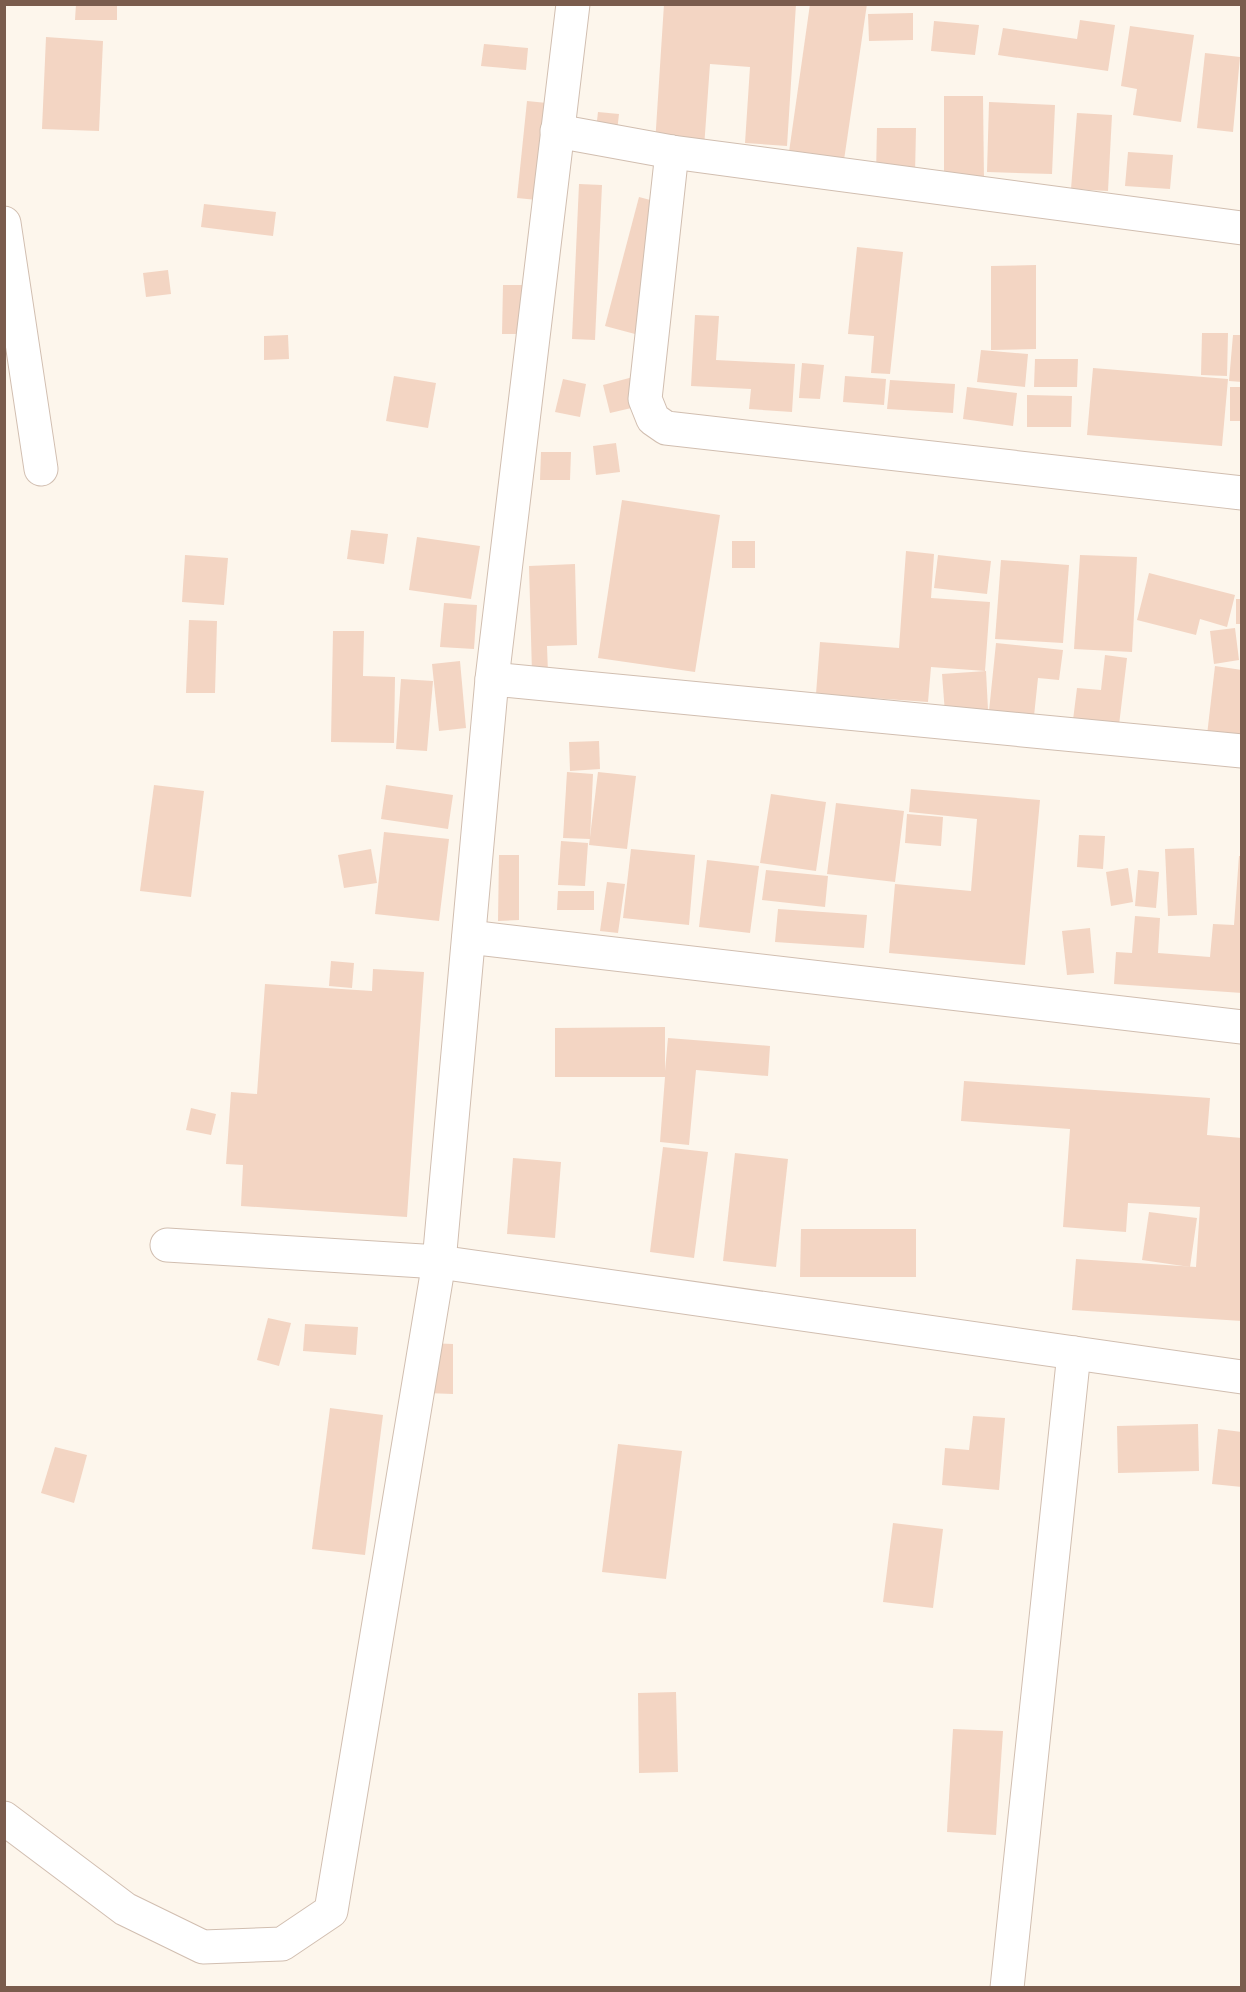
<svg xmlns="http://www.w3.org/2000/svg" width="1246" height="1992" font-family="Lato,sans-serif">
<style>
.building{fill:#f3d5c3}
.lines{fill:none;stroke-linecap:round;stroke-linejoin:round}
.minor-casing{stroke:#d1beb0;stroke-width:35}
.minor{stroke:#fff;stroke-width:33}
</style>
<rect width="100%" height="100%" fill="#fdf6ec"/>
<!-- building -->
<g class="building">
<polygon points="76,4 117,4 117,20 75,20"/>
<polygon points="664,4 796,4 787,146 745,143 750,67 710,64 704,148 655,144"/>
<polygon points="810,4 867,4 844,160 789,152"/>
<polygon points="913,13 913,40 869,41 868,14"/>
<polygon points="1080,20 1115,25 1108,71 998,55 1003,28 1077,39"/>
<polygon points="934,21 979,25 975,55 931,51"/>
<polygon points="1130,26 1194,35 1181,122 1133,115 1137,89 1121,86"/>
<polygon points="46,37 103,41 99,131 42,129"/>
<polygon points="484,44 528,48 526,70 481,66"/>
<polygon points="1205,53 1240,57 1233,132 1197,128"/>
<polygon points="944,96 983,96 984,181 944,182"/>
<polygon points="527,101 547,103 537,200 517,198"/>
<polygon points="989,102 1055,105 1052,174 987,172"/>
<polygon points="598,112 619,114 614,157 593,155"/>
<polygon points="1077,113 1112,115 1108,191 1071,189"/>
<polygon points="877,128 916,128 915,175 876,174"/>
<polygon points="1128,152 1173,155 1170,189 1125,186"/>
<polygon points="579,184 602,185 595,340 572,339"/>
<polygon points="639,197 669,205 635,334 605,326"/>
<polygon points="204,204 276,212 273,236 201,227"/>
<polygon points="857,247 903,252 890,374 871,373 874,336 848,334"/>
<polygon points="1036,265 1036,349 991,350 991,266"/>
<polygon points="168,270 171,294 146,297 143,273"/>
<polygon points="503,285 527,285 526,334 502,334"/>
<polygon points="695,315 719,316 716,360 795,364 792,412 749,409 751,389 691,386"/>
<polygon points="1202,333 1228,333 1227,376 1201,375"/>
<polygon points="288,335 289,359 264,360 264,336"/>
<polygon points="1233,335 1242,335 1242,382 1229,381"/>
<polygon points="981,350 1028,354 1025,387 977,382"/>
<polygon points="1035,359 1078,359 1077,387 1034,387"/>
<polygon points="802,363 824,365 820,399 799,398"/>
<polygon points="1093,368 1228,379 1222,446 1087,435"/>
<polygon points="394,376 436,383 428,428 386,421"/>
<polygon points="845,376 886,379 884,405 843,402"/>
<polygon points="633,377 640,406 610,413 603,385"/>
<polygon points="563,379 586,384 580,417 555,412"/>
<polygon points="890,380 955,384 953,413 887,409"/>
<polygon points="967,387 1017,393 1013,426 963,419"/>
<rect x="1230" y="387" width="12" height="34"/>
<polygon points="1027,395 1072,396 1071,427 1027,427"/>
<polygon points="616,443 620,472 596,475 593,446"/>
<polygon points="541,452 571,452 570,480 540,480"/>
<polygon points="622,500 720,515 695,672 598,658"/>
<polygon points="351,530 388,534 384,564 347,559"/>
<polygon points="417,537 480,546 471,599 409,590"/>
<rect x="732" y="541" width="23" height="27"/>
<polygon points="906,551 934,554 931,598 990,602 985,671 931,667 928,702 816,694 820,642 899,648"/>
<polygon points="185,555 228,558 224,605 182,602"/>
<polygon points="938,555 991,561 987,594 934,588"/>
<polygon points="1080,555 1137,557 1132,652 1074,649"/>
<polygon points="1001,560 1069,565 1063,643 995,639"/>
<polygon points="575,564 577,645 547,646 548,673 532,673 529,566"/>
<polygon points="1149,573 1235,595 1227,627 1200,619 1196,635 1137,620"/>
<rect x="1236" y="599" width="6" height="25"/>
<polygon points="444,603 477,605 474,649 440,647"/>
<polygon points="189,620 217,621 215,693 186,693"/>
<polygon points="1235,628 1239,660 1214,664 1210,631"/>
<polygon points="333,631 364,631 363,676 395,677 394,743 331,742"/>
<polygon points="996,643 1063,650 1059,680 1038,678 1034,716 989,711"/>
<polygon points="1105,655 1127,658 1119,725 1073,720 1077,688 1101,690"/>
<polygon points="460,661 466,728 439,731 432,664"/>
<polygon points="1215,666 1242,670 1242,740 1207,735"/>
<polygon points="986,671 988,710 945,713 942,674"/>
<polygon points="401,679 433,681 427,751 396,749"/>
<polygon points="599,741 600,769 570,771 569,742"/>
<polygon points="567,772 593,774 590,839 563,838"/>
<polygon points="598,772 636,776 627,849 589,845"/>
<polygon points="154,785 204,791 191,897 140,891"/>
<polygon points="386,785 453,795 448,829 381,819"/>
<polygon points="911,789 1040,800 1025,965 889,953 895,884 971,891 977,819 909,812"/>
<polygon points="771,794 826,802 816,871 760,863"/>
<polygon points="836,803 904,811 895,882 827,874"/>
<polygon points="907,814 943,817 941,846 905,843"/>
<polygon points="384,832 449,839 439,921 375,914"/>
<polygon points="1079,835 1105,836 1103,869 1077,867"/>
<polygon points="561,841 588,843 585,886 558,885"/>
<polygon points="1194,848 1197,915 1168,916 1165,849"/>
<polygon points="371,849 377,883 344,888 338,855"/>
<polygon points="631,849 695,855 689,925 623,918"/>
<polygon points="499,855 519,855 519,920 498,921"/>
<polygon points="1239,856 1242,856 1242,993 1114,984 1116,952 1132,953 1135,916 1160,918 1158,953 1210,957 1213,924 1234,925"/>
<polygon points="707,860 759,866 750,933 699,927"/>
<polygon points="1128,868 1133,902 1111,906 1106,872"/>
<polygon points="766,870 828,876 825,907 762,900"/>
<polygon points="1138,870 1159,872 1156,908 1135,906"/>
<polygon points="607,882 625,884 618,933 600,931"/>
<polygon points="558,891 594,891 594,910 557,910"/>
<polygon points="778,909 867,915 864,948 775,942"/>
<polygon points="1090,928 1094,973 1067,975 1062,931"/>
<polygon points="331,961 354,963 352,988 329,986"/>
<polygon points="373,969 424,972 407,1217 241,1206 243,1165 226,1164 231,1092 257,1094 265,984 372,991"/>
<polygon points="665,1027 665,1071 668,1038 770,1046 768,1076 696,1070 689,1145 660,1142 665,1077 555,1077 555,1028"/>
<polygon points="964,1081 1210,1098 1207,1135 1242,1138 1242,1321 1072,1310 1076,1259 1196,1267 1200,1207 1128,1203 1126,1232 1063,1227 1070,1129 961,1121"/>
<polygon points="191,1108 216,1114 211,1135 186,1130"/>
<polygon points="663,1147 708,1152 694,1258 650,1252"/>
<polygon points="735,1153 788,1159 776,1267 723,1261"/>
<polygon points="513,1158 561,1162 555,1238 507,1234"/>
<polygon points="1149,1212 1197,1218 1190,1267 1142,1260"/>
<polygon points="801,1229 916,1229 916,1277 800,1277"/>
<polygon points="268,1318 291,1323 279,1366 257,1360"/>
<polygon points="305,1324 358,1327 356,1355 303,1351"/>
<polygon points="426,1343 453,1344 453,1394 426,1393"/>
<polygon points="330,1408 383,1415 365,1555 312,1549"/>
<polygon points="973,1416 1005,1418 999,1490 942,1485 945,1448 969,1450"/>
<polygon points="1198,1424 1199,1471 1118,1473 1117,1426"/>
<polygon points="1218,1429 1242,1432 1242,1487 1212,1484"/>
<polygon points="618,1444 682,1451 666,1579 602,1572"/>
<polygon points="55,1447 87,1455 74,1503 41,1493"/>
<polygon points="893,1523 943,1529 933,1608 883,1602"/>
<polygon points="676,1692 678,1772 639,1773 638,1693"/>
<polygon points="953,1729 1003,1731 996,1835 947,1832"/>
</g>
<g class="lines">
<!-- minor casing -->
<g class="minor-casing">
<g id="minor">
<polyline points="557,131 672,152 1242,228"/>
<polyline points="672,152 645,399 653,419 666,428 1242,493"/>
<polyline points="4,223 41,469"/>
<polyline points="492,679 1242,751"/>
<polyline points="469,937 1242,1027"/>
<polyline points="167,1245 439,1262 1242,1377"/>
<polyline points="4,1818 125,1909 203,1947 282,1944 331,1911 439,1262 492,679 573,4"/>
<polyline points="1007,1988 1074,1353"/>
</g>
</g>
<!-- minor -->
<use href="#minor" class="minor"/>
</g>
<!-- border -->
<rect width="1246" height="1992" fill="none" stroke="#7a5c4d" stroke-width="12"/>
</svg>
